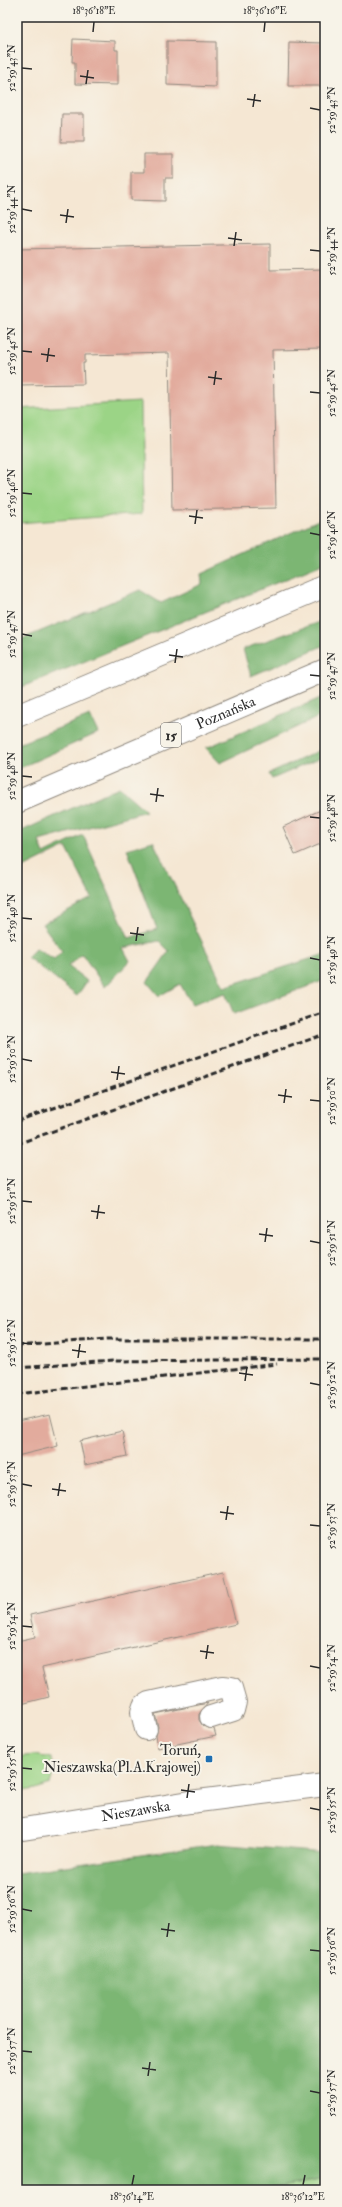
<svg xmlns="http://www.w3.org/2000/svg" width="342" height="2207" font-family="'IM FELL Double Pica',serif">
<style>
.green{fill:#9bd486;stroke:#638058}
.forest{fill:#7cb673;stroke:#54704f}
.building{fill:#e2ab9d}
.lines{fill:none;stroke-linecap:round;stroke-linejoin:round}
.minor-casing{stroke:#90897f;stroke-width:24}
.major-casing{stroke:#90897f;stroke-width:24}
.minor{stroke:#fff;stroke-width:22}
.major{stroke:#fff;stroke-width:22}
.rail{stroke:#2b2b2b;stroke-width:3;stroke-dasharray:6 3;stroke-linecap:butt}
.ticks{fill:none;stroke:#2b2b2b;stroke-width:1.5}
.poi-dot{fill:#1f6fb2;stroke:#f7f3e8;stroke-width:1.5}
.labels{text-anchor:middle;dominant-baseline:central;stroke-width:4;stroke-linejoin:round;paint-order:stroke}
.shield{fill:#f7f3e8;stroke:#686764;stroke-width:1}
.shield-label{font-size:14px;font-weight:bold;fill:#2b2b2b}
.street-label{font-size:15px;fill:#2b2b2b;stroke:#f7f3e8}
.poi-label{font-size:15px;fill:#2b2b2b;stroke:#f7f3e8;text-anchor:end}
.neatline{fill:none;stroke:#2b2b2b;stroke-width:1.5}
.ticks-label{font-size:10px;text-anchor:middle;fill:#2b2b2b}
</style>
<rect width="100%" height="100%" fill="#f7f3e8"/>
<filter id="ink" filterUnits="userSpaceOnUse"><feTurbulence type="fractalNoise" baseFrequency=".025" numOctaves="2"/><feDisplacementMap in="SourceGraphic" scale="8" xChannelSelector="R" yChannelSelector="G"/><feConvolveMatrix kernelMatrix="1 2 1 2 8 2 1 2 1" color-interpolation-filters="sRGB"/></filter>
<filter id="wash" filterUnits="userSpaceOnUse"><feTurbulence type="fractalNoise" baseFrequency=".012" numOctaves="4" result="noise"/><feDisplacementMap in="SourceGraphic" scale="16" xChannelSelector="R" yChannelSelector="G"/><feGaussianBlur stdDeviation="0.9" result="paint"/><feColorMatrix in="noise" values="0 0 0 0 0 0 0 0 0 0 0 0 0 0 0 0 0 1.4 0 .05"/><feComposite in="paint" operator="in"/></filter>
<g filter="url(#wash)">
<rect width="100%" height="100%" fill="#f5e7d3"/>
<!-- green -->
<g class="green">
<polygon points="140,402 142,514 17,523 17,409"/>
<polygon points="34,1755 51,1758 55,1767 50,1784 36,1789 17,1792 17,1757"/>
<polygon points="325,2179 325,2190 262,2190"/>
</g>
<!-- forest -->
<g class="forest">
<polygon points="325,517 325,563 17,689 17,641 140,590 161,603 202,584 201,574"/>
<polygon points="325,620 325,645 251,676 243,649"/>
<polygon points="325,696 325,714 220,763 206,748"/>
<polygon points="90,716 98,733 17,769 18,744"/>
<polygon points="325,748 325,756 272,779 269,774"/>
<polygon points="119,787 146,811 39,841 44,854 83,835 129,938 157,929 127,849 153,841 224,987 325,954 325,980 234,1014 225,993 192,1004 180,984 159,996 147,982 169,951 159,941 123,948 130,961 105,987 82,954 68,966 87,981 77,996 27,957 36,948 54,959 62,951 42,924 92,898 66,847 17,871 17,833"/>
<polygon points="217,1844 325,1853 325,2179 262,2190 17,2190 17,1873"/>
</g>
<g id="blocks">
<!-- building -->
<g class="building">
<polygon points="73,39 115,41 115,50 118,50 118,85 75,84 75,62 72,62"/>
<polygon points="167,41 216,42 216,87 167,85"/>
<polygon points="289,42 325,43 325,86 288,86"/>
<polygon points="62,114 84,114 84,142 61,142"/>
<polygon points="144,154 173,154 173,178 165,178 165,201 131,200 131,172 144,172"/>
<polygon points="270,244 270,270 325,269 325,349 273,350 276,508 172,510 169,353 85,355 85,363 83,363 84,384 17,385 17,249"/>
<polygon points="325,808 325,842 295,855 283,827"/>
<polygon points="50,1414 58,1446 17,1456 17,1421"/>
<polygon points="122,1431 127,1456 85,1465 80,1441"/>
<polygon points="223,1572 236,1624 42,1668 49,1697 17,1705 17,1641 35,1637 30,1615"/>
<polygon points="208,1703 199,1714 199,1720 203,1726 214,1729 216,1736 158,1748 156,1736 158,1727 155,1714"/>
</g>
</g>
</g>
<g filter="url(#ink)">
<use href="#blocks" fill-opacity="0" stroke="#90897f" stroke-width="1"/>
<g class="lines">
<!-- minor casing -->
<g class="minor-casing">
<g id="minor">
<polyline points="17,716 325,586"/>
<polyline points="146,1729 142,1712 144,1706 149,1703 222,1687 231,1688 235,1702 233,1710 211,1717"/>
</g>
</g>
<!-- major casing -->
<g class="major-casing">
<g id="major">
<path id="s1" d="M17,802l308,-132"/>
<path id="s2" d="M17,1830l173,-28 135,-17"/>
</g>
</g>
<!-- minor -->
<use href="#minor" class="minor"/>
<!-- major -->
<use href="#major" class="major"/>
<!-- rail -->
<g class="rail">
<polyline points="17,1121 325,1012"/>
<polyline points="17,1144 325,1034"/>
<polyline points="17,1346 107,1339 325,1339"/>
<polyline points="17,1368 113,1361 325,1359"/>
<polyline points="17,1394 277,1364"/>
</g>
</g>
</g>
<!-- ticks -->
<path class="ticks" d="M93,32l1,-10M264,32l1,-10M22,68l10,1M80,76l14,2M86,84l2,-14M247,99l14,2M253,107l2,-13M310,108l10,2M22,209l10,2M60,215l14,2M66,223l2,-14M228,238l14,2M234,246l2,-14M310,250l10,1M22,351l10,1M41,354l14,2M47,362l2,-14M208,377l14,2M214,385l2,-14M310,392l10,1M22,493l10,1M189,516l14,2M195,524l2,-14M310,533l10,2M22,634l10,2M169,655l14,2M175,663l2,-14M310,675l10,1M22,776l10,1M150,794l14,2M156,802l2,-14M310,817l10,1M22,918l10,1M130,933l14,2M136,941l2,-14M310,958l10,2M22,1059l10,2M111,1072l14,2M117,1080l2,-14M278,1095l14,2M310,1100l10,1M284,1103l2,-14M22,1201l10,1M91,1211l14,2M97,1219l2,-14M259,1234l14,2M310,1241l10,2M265,1242l2,-14M22,1343l10,1M72,1350l14,2M78,1358l2,-14M239,1373l14,2M245,1381l2,-14M310,1383l10,2M22,1484l10,2M52,1489l14,2M58,1496l2,-13M220,1512l14,2M226,1520l2,-14M310,1525l10,1M22,1626l10,1M200,1651l14,2M206,1659l2,-14M310,1666l10,2M22,1768l10,1M181,1790l14,2M187,1798l2,-14M310,1808l10,2M22,1909l10,2M161,1929l14,2M167,1937l2,-14M310,1950l10,1M22,2051l10,1M142,2068l14,2M148,2076l2,-14M310,2091l10,2M132,2185l2,-10M303,2185l2,-10"/>
<!-- markers -->
<rect class="poi-dot" x="205" y="1755" width="8" height="8" rx="2"/>
<g class="labels">
<!-- shield labels -->
<rect class="shield" x="161" y="723" width="20" height="24" rx="3"/>
<g class="shield-label">
<text x="171" y="735">15</text>
</g>
<!-- street labels -->
<g class="street-label">
<text stroke="none"><textPath href="#s1" startOffset="227">Poznańska</textPath></text>
<text stroke="none"><textPath href="#s2" startOffset="120">Nieszawska</textPath></text>
</g>
<!-- poi labels -->
<g class="poi-label">
<text x="201" y="1750">Toruń,<tspan x="201" dy="17">Nieszawska(Pl.A.Krajowej)</tspan></text>
</g>
</g>
<!-- margin -->
<rect width="342" height="2207" fill="none" stroke="#f7f3e8" stroke-width="44"/>
<rect x="22" y="22" width="298" height="2163" class="neatline"/>
<g class="ticks-label">
<text x="94" y="14">18°36'18"E</text>
<text x="265" y="14">18°36'16"E</text>
<text transform="translate(11 68) rotate(-90)" y="4">52°59'43"N</text>
<text transform="translate(331 110) rotate(-90)" y="4">52°59'43"N</text>
<text transform="translate(11 209) rotate(-90)" y="4">52°59'44"N</text>
<text transform="translate(331 251) rotate(-90)" y="4">52°59'44"N</text>
<text transform="translate(11 351) rotate(-90)" y="4">52°59'45"N</text>
<text transform="translate(331 393) rotate(-90)" y="4">52°59'45"N</text>
<text transform="translate(11 493) rotate(-90)" y="4">52°59'46"N</text>
<text transform="translate(331 535) rotate(-90)" y="4">52°59'46"N</text>
<text transform="translate(11 634) rotate(-90)" y="4">52°59'47"N</text>
<text transform="translate(331 676) rotate(-90)" y="4">52°59'47"N</text>
<text transform="translate(11 776) rotate(-90)" y="4">52°59'48"N</text>
<text transform="translate(331 818) rotate(-90)" y="4">52°59'48"N</text>
<text transform="translate(11 918) rotate(-90)" y="4">52°59'49"N</text>
<text transform="translate(331 960) rotate(-90)" y="4">52°59'49"N</text>
<text transform="translate(11 1059) rotate(-90)" y="4">52°59'50"N</text>
<text transform="translate(331 1101) rotate(-90)" y="4">52°59'50"N</text>
<text transform="translate(11 1201) rotate(-90)" y="4">52°59'51"N</text>
<text transform="translate(331 1243) rotate(-90)" y="4">52°59'51"N</text>
<text transform="translate(11 1343) rotate(-90)" y="4">52°59'52"N</text>
<text transform="translate(331 1385) rotate(-90)" y="4">52°59'52"N</text>
<text transform="translate(11 1484) rotate(-90)" y="4">52°59'53"N</text>
<text transform="translate(331 1526) rotate(-90)" y="4">52°59'53"N</text>
<text transform="translate(11 1626) rotate(-90)" y="4">52°59'54"N</text>
<text transform="translate(331 1668) rotate(-90)" y="4">52°59'54"N</text>
<text transform="translate(11 1768) rotate(-90)" y="4">52°59'55"N</text>
<text transform="translate(331 1810) rotate(-90)" y="4">52°59'55"N</text>
<text transform="translate(11 1909) rotate(-90)" y="4">52°59'56"N</text>
<text transform="translate(331 1951) rotate(-90)" y="4">52°59'56"N</text>
<text transform="translate(11 2051) rotate(-90)" y="4">52°59'57"N</text>
<text transform="translate(331 2093) rotate(-90)" y="4">52°59'57"N</text>
<text x="132" y="2200">18°36'14"E</text>
<text x="303" y="2200">18°36'12"E</text>
</g>
</svg>
